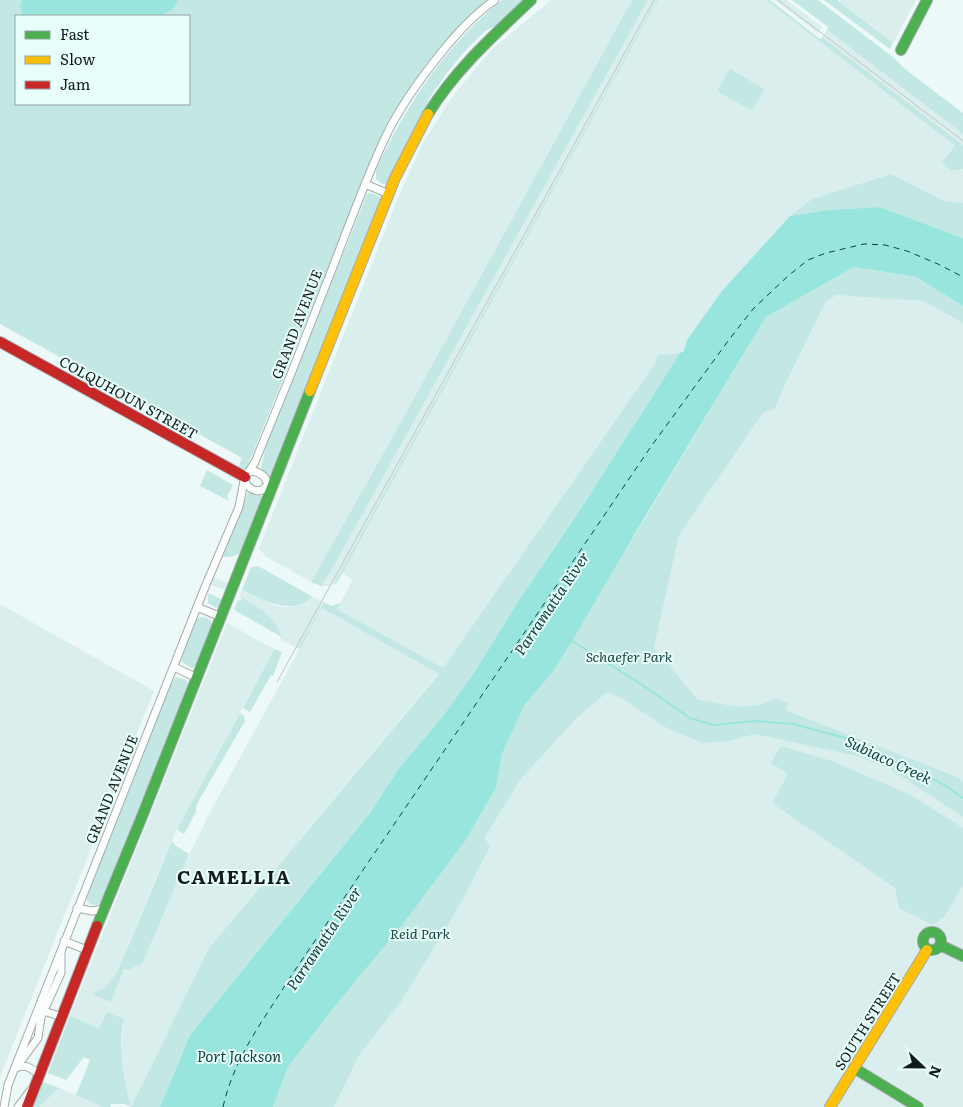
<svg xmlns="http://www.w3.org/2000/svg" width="963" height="1107" font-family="Literata,serif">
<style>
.built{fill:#daefed}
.green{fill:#c3e8e4;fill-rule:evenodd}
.water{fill:#98e5dd}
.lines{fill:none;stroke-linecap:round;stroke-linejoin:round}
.stream{stroke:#98e5dd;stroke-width:2}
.ferry{stroke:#11423e;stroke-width:1;stroke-dasharray:6 5;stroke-linecap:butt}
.street-casing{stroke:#a3abaa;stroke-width:9}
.fast-casing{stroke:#a3abaa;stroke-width:12}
.slow-casing{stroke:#a3abaa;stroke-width:12}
.jam-casing{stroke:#a3abaa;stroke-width:12}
.street{stroke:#fcfefe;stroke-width:7}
.fast{stroke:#4caf50;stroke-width:10}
.slow{stroke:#ffc107;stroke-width:10}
.jam{stroke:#c62828;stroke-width:10}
.tram{stroke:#c1c3c3;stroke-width:1}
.labels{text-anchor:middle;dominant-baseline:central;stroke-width:4;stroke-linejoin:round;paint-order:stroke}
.street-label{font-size:14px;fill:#131b1a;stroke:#e8fefb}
.park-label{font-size:14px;font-style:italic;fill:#174743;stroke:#e8fefb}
.water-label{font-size:15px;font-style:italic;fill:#11423e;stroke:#e8fefb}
.district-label{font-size:19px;font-weight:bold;letter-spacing:1px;fill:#131b1a;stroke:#e8fefb}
</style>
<rect width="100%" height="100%" fill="#edf9f8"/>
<!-- built -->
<g class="built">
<polygon points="551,0 632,0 402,420 311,582 265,556 259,548 400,193 424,141 452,97 491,50"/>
<polygon points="648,0 656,0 334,583 330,586 321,586"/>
<polygon points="658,0 766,0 955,146 952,171 963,169 963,203 944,201 891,174 813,199 790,216 687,340 684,351 680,353 658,355 654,365 443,668 337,609 353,580 342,573"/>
<polygon points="775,0 787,0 822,27 818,33"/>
<polygon points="840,0 916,0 893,43 840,2"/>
<polygon points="827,30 963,134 963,145 822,37"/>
<polygon points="841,293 924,300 963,320 963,1107 334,1107 360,1054 401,1002 456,912 490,847 485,837 520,780 577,718 676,535 825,303"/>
<polygon points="214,577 230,584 227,591 211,585"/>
<polygon points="242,590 277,606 285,607 293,607 307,602 313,597 324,602 298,648 282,641 278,627 263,611 239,597"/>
<polygon points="0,604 154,691 0,1077"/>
<polygon points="322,608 439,673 209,948 131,1107 125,1086 121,1056 124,1019 104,1019 99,1028 70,1016 227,623 274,649 178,827 156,877 117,973 105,987 96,993 111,1002 124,969 129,970 136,966 208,816"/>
<polygon points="59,1088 101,1105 103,1107 39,1107"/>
</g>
<!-- green -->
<g class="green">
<path d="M0,0h488c-45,39 -80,85 -107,138l-133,327 -3,4 -7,-1 4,-10 -242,-134zM16,16h173v88h-173z"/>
<path d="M502,0h26l-31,25 -12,6 -21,21 -17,21 -17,24 -12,28 -30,59h-6l-6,-5v-9c30,-65 70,-125 126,-170z"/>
<polygon points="632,0 648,0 330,572 321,586 311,582 402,420"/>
<polygon points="656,0 658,0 378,508 338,581 335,584 334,583"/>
<polygon points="766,0 770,0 820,39 822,37 963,145 963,169 952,171 942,162 955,146"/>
<polygon points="792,0 818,0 894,58 905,69 963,113 963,134 827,30 828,27"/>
<polygon points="824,0 837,0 893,43 890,49"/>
<polygon points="730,69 764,89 752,111 717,91"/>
<polygon points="891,174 944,201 963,203 963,238 880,207 828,210 790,216 812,199"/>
<polygon points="370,193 379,196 382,200 287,443 269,477 261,468 266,446 367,194"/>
<polygon points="854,267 916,277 963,306 963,323 924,301 837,295 825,303 783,388 775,408 763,413 679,535 654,647 698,700 739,707 760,705 776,698 788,703 785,710 957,777 963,782 963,817 890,769 857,756 755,734 729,741 702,743 665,727 620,697 607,692 577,718 520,780 485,837 490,847 456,912 401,1002 360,1054 334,1107 273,1107 288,1067 335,1006 404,923 466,840 496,788 502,754 525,704 552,672 766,317"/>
<polygon points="680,353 578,513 519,600 474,673 443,716 399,768 370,813 349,839 190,1035 160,1107 131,1107 209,948 439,674 322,608 300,649 298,648 324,602 331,606 340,603 337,609 443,668 654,365 658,355"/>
<polygon points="207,470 233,485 227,496 229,501 200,486"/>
<path d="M248,492l14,4c-5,13 -13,51 -24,58 -5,3 -9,3 -15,3l6,-21z"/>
<path d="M257,566l3,1 53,30c-23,20 -48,3 -71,-7l9,-23z"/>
<polygon points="208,593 223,600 219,609 208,603"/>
<path d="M242,598c18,10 38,21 40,43l-2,-5 -44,-25 -2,-2 4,-9 2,1z"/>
<path d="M200,617c8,0 13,3 12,11l-15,37 -5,3 -10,-6 -1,-5 14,-36z"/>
<polygon points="274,649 282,652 273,676 271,675 250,712 243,708"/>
<path d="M176,677l10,3 3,7 -85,213 -7,5c-7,1 -10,-2 -11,-9l85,-213z"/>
<polygon points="240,713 244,716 245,721 198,802 196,807 196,812 184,834 177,830 178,827"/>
<polygon points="781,746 832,761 911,795 963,828 963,885 945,916 933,925 899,908 895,888 772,803 788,774 771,763"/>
<polygon points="172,841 176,846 189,854 142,964 136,966 129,970 124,969 111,1002 92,994 105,987 117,973"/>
<path d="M107,1012l17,7c-6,29 -1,59 7,88l-6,-3h-15l1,3h-8l-27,-12 14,-35 -6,-3 -18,23 -18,-7 22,-57 29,12z"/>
<polygon points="42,1082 59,1088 39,1107 31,1107"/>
</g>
<!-- water -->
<g class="water">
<polygon points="22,0 178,0 173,9 160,16 23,16 20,6"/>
<polygon points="880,207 963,238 963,306 916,277 854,267 766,317 643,520 572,641 552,673 525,704 502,754 496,788 466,840 404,923 335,1006 288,1067 273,1107 160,1107 190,1035 349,839 370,813 399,768 443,716 474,673 519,600 578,513 680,353 684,351 687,340 722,291 790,216 828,210"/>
</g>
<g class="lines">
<!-- stream -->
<polyline class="stream" points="572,641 638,682 690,718 713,725 754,721 793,724 849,739 943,784 963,798"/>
<!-- ferry -->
<path class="ferry" d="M223,1107c12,-52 41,-87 68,-131l359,-528 78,-107 25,-32 35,-33 20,-16 18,-7 38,-9 21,1 22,6 31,13 25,13"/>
<!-- street casing -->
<g class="street-casing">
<g id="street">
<polyline points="365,184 389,194"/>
<path d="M252,471c9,1 14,6 16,14l-6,5 -5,1c-11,-3 -19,-15 -5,-20z"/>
<path d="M248,473l7,-11c25,-60 49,-120 72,-180 19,-48 36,-97 58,-144 14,-30 35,-59 56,-85 16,-20 33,-39 54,-53"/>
<polyline points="197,607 221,617"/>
<polyline points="174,667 197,678"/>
<polyline points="77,908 92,911 104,909"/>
<polyline points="64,941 87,950"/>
<polyline points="41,1010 62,1017"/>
<polyline points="18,1065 38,1038 41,1017 61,973 61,952"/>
<path d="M16,1068c9,-5 16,1 24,7"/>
<polyline points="4,1107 8,1085 205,587 239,507 244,481"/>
<polyline points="18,1107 30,1091"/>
</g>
</g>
<!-- fast casing -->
<g class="fast-casing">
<g id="fast">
<polyline points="901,50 927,0"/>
<path d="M428,114c27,-44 66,-79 103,-114"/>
<polyline points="97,926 141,819 310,391"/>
<circle cx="932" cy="941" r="9"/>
<polyline points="940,945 963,956"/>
<polyline points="854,1068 918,1107"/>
</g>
</g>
<!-- slow casing -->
<g class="slow-casing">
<g id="slow">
<polyline points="310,391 395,178 428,114"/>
<polyline points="830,1107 927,950"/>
</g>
</g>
<!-- jam casing -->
<g class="jam-casing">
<g id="jam">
<polyline points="0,342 245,477"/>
<polyline points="27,1107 97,926"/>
</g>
</g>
<!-- street -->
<use href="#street" class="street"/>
<!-- fast -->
<use href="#fast" class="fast"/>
<!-- slow -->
<use href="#slow" class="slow"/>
<!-- jam -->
<use href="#jam" class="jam"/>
<!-- tram -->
<g class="tram">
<polyline points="778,0 963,141"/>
<polyline points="277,682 654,0"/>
</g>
</g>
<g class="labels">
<!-- street labels -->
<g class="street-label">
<text transform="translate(296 324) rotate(-69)">GRAND AVENUE</text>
<text transform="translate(129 397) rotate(29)">COLQUHOUN STREET</text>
<text transform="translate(111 789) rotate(-68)">GRAND AVENUE</text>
<text transform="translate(867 1021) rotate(-58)">SOUTH STREET</text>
</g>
<!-- park labels -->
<g class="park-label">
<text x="629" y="656">Schaefer Park</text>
<text x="420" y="933">Reid Park</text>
</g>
<!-- water labels -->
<g class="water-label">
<text transform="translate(551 603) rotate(-56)">Parramatta River</text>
<text transform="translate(889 759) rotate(25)">Subiaco Creek</text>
<text transform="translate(323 938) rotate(-56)">Parramatta River</text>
<text x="239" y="1055">Port Jackson</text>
</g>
<!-- district labels -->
<g class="district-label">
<text x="234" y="876">CAMELLIA</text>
</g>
</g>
<!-- legend -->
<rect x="15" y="15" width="175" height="90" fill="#e8fefb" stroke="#93a3a1"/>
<rect x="25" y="31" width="25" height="8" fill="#4caf50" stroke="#93a3a1"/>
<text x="60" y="40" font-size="15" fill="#131b1a">Fast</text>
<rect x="25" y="56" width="25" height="8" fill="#ffc107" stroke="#93a3a1"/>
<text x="60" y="65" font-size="15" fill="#131b1a">Slow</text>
<rect x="25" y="81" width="25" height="8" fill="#c62828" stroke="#93a3a1"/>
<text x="60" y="90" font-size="15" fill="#131b1a">Jam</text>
<!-- north arrow -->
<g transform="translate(923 1067) rotate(112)" stroke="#e8fefb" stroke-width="4" paint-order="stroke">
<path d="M0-4L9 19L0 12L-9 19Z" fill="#131b1a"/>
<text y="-8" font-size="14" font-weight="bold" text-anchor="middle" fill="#131b1a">N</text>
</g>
</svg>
